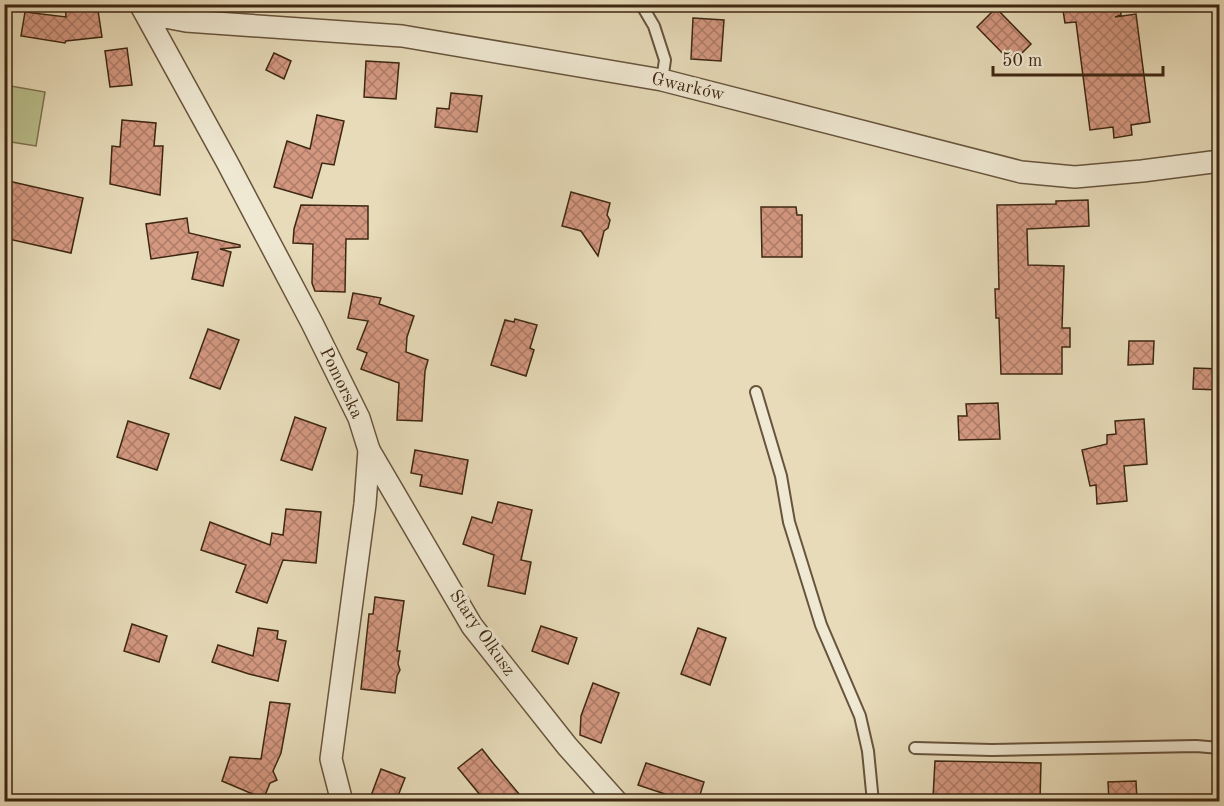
<svg xmlns="http://www.w3.org/2000/svg" width="1224" height="806" font-family="'Old Standard TT',serif">
<style>
.pitch{fill:#b9bf8c;stroke:#7c734f;stroke-width:1.5}
.building{fill:url(#building-cross-hatch);stroke:#3e2712;stroke-width:1.5}
.lines{fill:none;stroke-linecap:round;stroke-linejoin:round}
.lane-casing{stroke:#68543c;stroke-width:14}
.street-casing{stroke:#68543c;stroke-width:24}
.lane{stroke:#efe8d2;stroke-width:10}
.street{stroke:#efe8d2;stroke-width:21}
.labels{text-anchor:middle;dominant-baseline:central;stroke-width:6;stroke-linejoin:round;paint-order:stroke}
.street-label{font-size:18px;fill:#3e2712;stroke:#efe8d2}
</style>
<defs>
<pattern id="building-cross-hatch" width="8" height="8" patternUnits="userSpaceOnUse" patternTransform="scale(1.5)"><rect width="8" height="8" fill="#d49881"/><path d="M0 0l8 8M0 8l8-8" fill="none" stroke="#ad7c68"/></pattern>
</defs>
<rect width="100%" height="100%" fill="#e7dbb9"/>
<filter id="stains"><feTurbulence type="fractalNoise" baseFrequency=".00333" numOctaves="4"/><feColorMatrix values="0 0 0 0 .2 0 0 0 0 .09 0 0 0 0 .02 0 0 0 .5 -.17"/></filter>
<radialGradient id="worn" r=".72"><stop offset=".6" stop-color="#630" stop-opacity="0"/><stop offset="1" stop-color="#630" stop-opacity=".3"/></radialGradient>
<!-- pitch -->
<polygon class="pitch" points="5,85 45,92 36,146 5,141"/>
<!-- building -->
<g class="building">
<polygon points="65,4 97,4 102,37 66,41 65,43 21,36 25,12 66,17"/>
<polygon points="1062,4 1120,4 1121,15 1115,17 1136,14 1150,122 1131,125 1132,135 1114,138 1113,127 1090,130 1076,22 1065,23"/>
<polygon points="996,8 1031,44 1012,63 977,27"/>
<polygon points="693,18 724,20 721,61 691,59"/>
<polygon points="127,48 132,85 110,87 105,51"/>
<polygon points="274,53 291,61 284,79 266,70"/>
<polygon points="366,61 399,63 396,99 364,97"/>
<polygon points="451,93 482,96 477,132 435,127 437,108 449,109"/>
<polygon points="317,115 344,121 334,165 322,163 312,198 274,187 287,141 310,149"/>
<polygon points="122,120 156,123 154,146 163,146 160,195 110,184 112,146 120,147"/>
<polygon points="4,180 83,198 71,253 4,238"/>
<polygon points="571,192 610,203 607,215 610,220 608,228 604,231 598,256 581,231 562,226"/>
<polygon points="1088,200 1089,226 1027,229 1028,265 1064,266 1062,328 1070,328 1070,347 1062,347 1062,374 1001,374 999,318 996,318 995,289 999,289 997,205 1056,204 1056,201"/>
<polygon points="301,205 368,206 368,239 346,239 345,292 315,291 312,283 313,244 293,243 294,229"/>
<polygon points="761,207 796,207 797,215 802,215 802,257 762,257"/>
<polygon points="187,218 189,233 240,245 240,247 220,249 231,252 223,286 192,279 198,252 151,259 146,224"/>
<polygon points="353,293 381,298 379,304 414,316 407,337 406,352 428,360 425,371 422,421 397,420 399,383 361,369 367,353 357,349 368,321 348,318"/>
<polygon points="515,319 537,325 530,348 534,350 526,376 491,365 505,320 514,322"/>
<polygon points="208,329 239,340 220,389 190,378"/>
<polygon points="1129,341 1154,341 1153,364 1128,365"/>
<polygon points="1194,368 1220,369 1220,390 1193,389"/>
<polygon points="998,403 1000,439 959,440 958,416 967,416 966,404"/>
<polygon points="295,417 326,428 312,470 281,460"/>
<polygon points="1144,419 1147,464 1124,466 1127,501 1097,504 1096,485 1090,486 1082,450 1107,444 1107,435 1116,434 1115,421"/>
<polygon points="128,421 169,434 157,470 117,457"/>
<polygon points="415,450 468,460 462,494 420,486 422,475 411,473"/>
<polygon points="498,502 532,510 521,560 531,562 525,594 488,586 494,555 463,544 472,517 492,523"/>
<polygon points="286,509 321,512 316,563 283,560 267,603 236,592 246,565 201,550 210,522 270,545 272,533 283,535"/>
<polygon points="375,597 404,601 397,651 400,651 398,664 400,670 397,676 395,693 361,689 369,614 373,614"/>
<polygon points="132,624 167,636 159,662 124,651"/>
<polygon points="541,626 577,638 568,664 532,651"/>
<polygon points="258,628 278,631 277,639 286,641 278,681 249,674 212,662 218,645 253,656"/>
<polygon points="698,628 726,638 710,685 681,674"/>
<polygon points="593,683 619,693 601,743 580,735 581,716"/>
<polygon points="270,702 290,704 281,753 273,771 277,780 270,783 264,798 262,797 260,800 255,798 255,795 222,781 230,757 261,759"/>
<polygon points="482,749 493,763 525,801 485,801 458,768"/>
<polygon points="935,761 1041,763 1040,800 933,798"/>
<polygon points="646,763 704,782 698,801 662,801 665,794 638,785"/>
<polygon points="381,769 405,778 396,801 369,801"/>
<polygon points="1136,781 1137,801 1109,801 1108,782"/>
</g>
<g class="lines">
<!-- lane casing -->
<g class="lane-casing">
<g id="lane">
<polyline points="641,4 654,26 665,60 662,80"/>
<polyline points="756,392 781,476 789,522 821,625 860,716 868,751 873,802"/>
<polyline points="915,748 992,750 1196,746 1220,748"/>
</g>
</g>
<!-- street casing -->
<g class="street-casing">
<g id="street">
<polyline points="140,4 227,162 312,323 359,418 369,450 365,504 331,759 342,802"/>
<polyline points="151,22 165,17 186,21 402,36 662,80 1021,172 1075,177 1142,171 1220,161"/>
<polyline points="369,450 472,626 567,746 617,802"/>
</g>
</g>
<!-- lane -->
<use href="#lane" class="lane"/>
<!-- street -->
<use href="#street" class="street"/>
</g>
<g class="labels">
<!-- street labels -->
<g class="street-label">
<text transform="translate(688 87) rotate(13)">Gwarków</text>
<text transform="translate(341 383) rotate(64)">Pomorska</text>
<text transform="translate(482 633) rotate(55)">Stary Olkusz</text>
</g>
</g>
<!-- margin -->
<rect width="1224" height="806" fill="none" stroke="#e7dbb9" stroke-width="24"/>
<rect x="6" y="6" width="1212" height="794" fill="none" stroke="#3e2712" stroke-width="3"/>
<rect x="12" y="12" width="1200" height="782" fill="none" stroke="#3e2712" stroke-width="1.5"/>
<!-- scale -->
<path d="M993 66v9h170v-9" fill="none" stroke="#3e2712" stroke-width="3"/>
<text x="1002" y="66" font-size="18" fill="#3e2712" stroke="#efe8d2" stroke-width="4.5" paint-order="stroke">50 m</text>
<rect width="100%" height="100%" filter="url(#stains)"/>
<rect width="100%" height="100%" fill="url(#worn)"/>
</svg>
